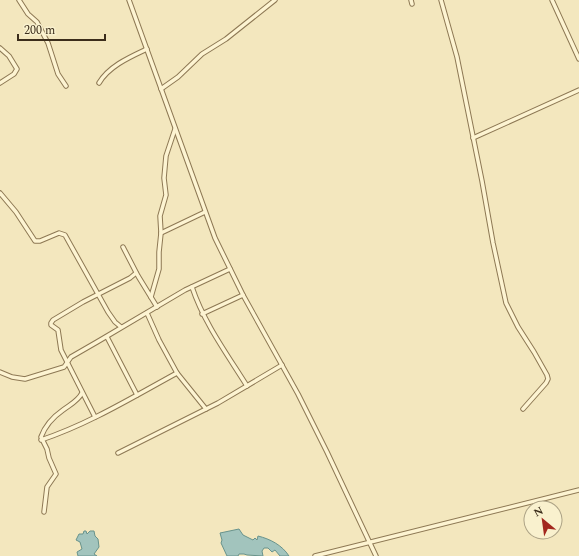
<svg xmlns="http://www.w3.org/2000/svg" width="579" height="556" font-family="Spectral,serif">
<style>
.water{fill:#a2c4bd;stroke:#68938c}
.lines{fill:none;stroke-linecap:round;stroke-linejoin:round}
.minor-casing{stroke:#8d7854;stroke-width:5.5}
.minor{stroke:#fdf4d2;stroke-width:3.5}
</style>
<rect width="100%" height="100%" fill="#f3e7be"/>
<!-- water -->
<g class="water">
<path d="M239,529l4,6 10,5 2,-2 2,2 1,-4c12,3 24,9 31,20h-9l-5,-6 -3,2 -4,-4h-4l-2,3 1,5 -16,-1 -3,-1h-5l-1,2h-11l-6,-13 1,-3 -2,-7z"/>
<polygon points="84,531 86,531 87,534 90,531 94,531 95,536 98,539 99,547 94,554 97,556 78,556 77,552 82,549 80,542 76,540 79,534 83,534"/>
</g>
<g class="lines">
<!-- minor casing -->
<g class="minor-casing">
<g id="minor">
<polyline points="19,0 28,14 37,22 48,43 58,74 66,86"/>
<polyline points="129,0 215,238 243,295 298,394 327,452 376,556"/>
<polyline points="411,0 412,4"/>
<polyline points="441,0 457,57 482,181 493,243 506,303 518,327 534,352 547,375 548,379 546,383 523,409"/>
<polyline points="552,0 579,59"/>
<polyline points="0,48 9,56 17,69 14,74 0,83"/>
<path d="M99,83c10,-17 31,-26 48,-34"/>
<polyline points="161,89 178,77 202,54 226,39 275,0"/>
<polyline points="473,138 579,90"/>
<polyline points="0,193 16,212 35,241 40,241 59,233 65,235 108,312 115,322 121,327"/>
<polyline points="161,233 205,212"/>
<polyline points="123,247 138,276 157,307"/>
<path d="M192,287c12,36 35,67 55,99"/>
<polyline points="151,297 159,269 159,252 161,233 160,216 166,195 164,178 166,156 175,129"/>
<polyline points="147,313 159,340 177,373 206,409"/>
<polyline points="202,314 243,295"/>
<polyline points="107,337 137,395"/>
<polyline points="0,372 12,377 25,379 64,367 71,357 97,342 185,290 230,269"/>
<polyline points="95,417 61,350 58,330 51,325 51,323 53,320 83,302 130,278 136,273"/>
<path d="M41,440c48,-16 92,-43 136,-67"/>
<polyline points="118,453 218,403 282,365"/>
<path d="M44,512l3,-25 9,-13 -7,-16 -2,-9 -6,-12c4,-11 12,-20 22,-27 8,-6 15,-9 19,-17"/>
<polyline points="315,556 579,490"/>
</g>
</g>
<!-- minor -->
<use href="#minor" class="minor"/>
</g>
<!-- north arrow -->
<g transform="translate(543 520) rotate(331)"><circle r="19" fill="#f9f1ce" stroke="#ada386"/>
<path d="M0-3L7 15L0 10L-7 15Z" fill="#a3281e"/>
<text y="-6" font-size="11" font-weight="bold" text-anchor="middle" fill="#3b2d1b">N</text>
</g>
<!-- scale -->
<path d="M18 34v6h87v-6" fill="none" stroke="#3b2d1b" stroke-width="2"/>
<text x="24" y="34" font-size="12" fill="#3b2d1b" stroke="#f9f1ce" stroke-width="3" paint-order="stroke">200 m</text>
</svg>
